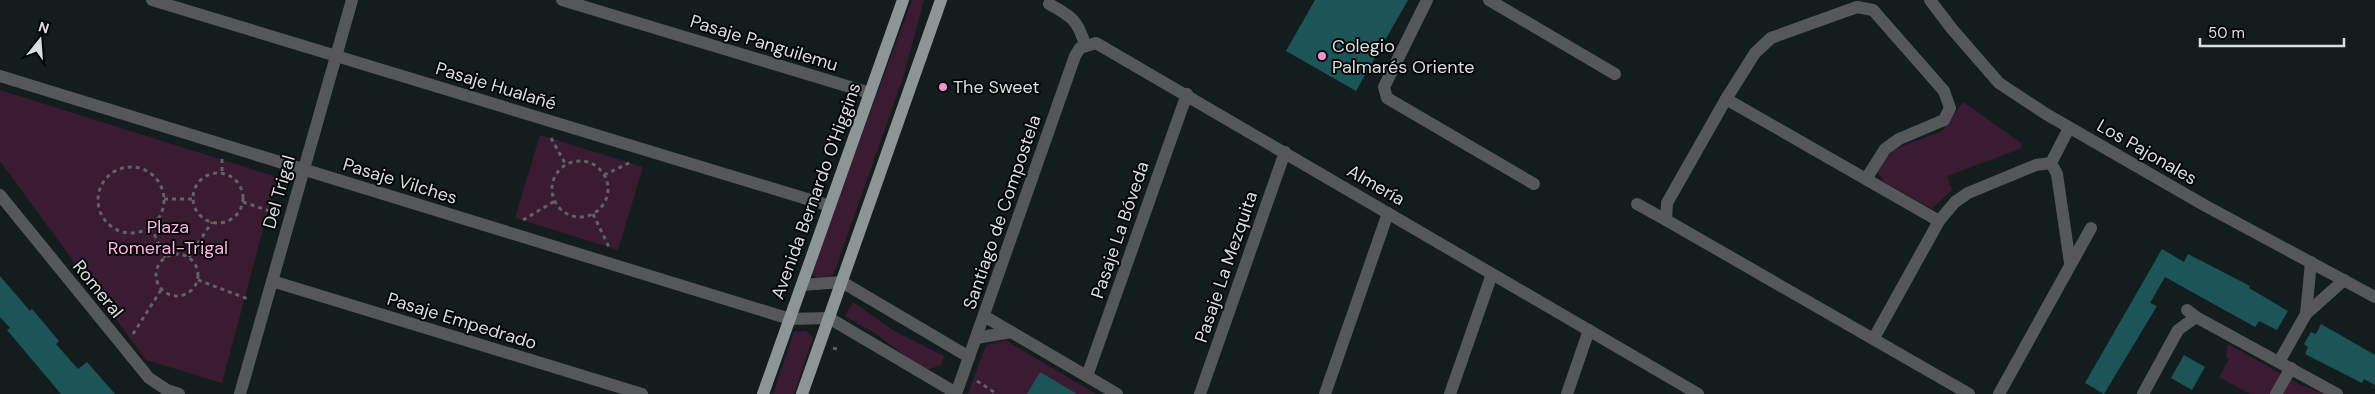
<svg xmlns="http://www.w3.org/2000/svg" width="2375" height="394" font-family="'DM Sans',sans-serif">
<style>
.green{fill:#3b1b31}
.building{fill:#1c5557}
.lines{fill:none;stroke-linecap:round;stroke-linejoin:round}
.path{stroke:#5c6464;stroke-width:3;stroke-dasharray:4 4;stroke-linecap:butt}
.minor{stroke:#545858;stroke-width:12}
.major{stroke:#8d9696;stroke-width:12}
.poi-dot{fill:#f491d3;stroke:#040606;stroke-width:2}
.labels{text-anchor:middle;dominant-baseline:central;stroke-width:4;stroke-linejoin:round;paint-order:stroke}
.street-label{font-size:18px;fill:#d9dfdf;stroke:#040606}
.poi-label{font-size:18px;fill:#d9dfdf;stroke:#040606;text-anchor:start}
.park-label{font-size:18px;fill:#fdb4e3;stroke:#040606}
</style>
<rect width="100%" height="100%" fill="#141d1d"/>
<!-- green -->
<g class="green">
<polygon points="912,0 924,0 903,78 834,273 828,279 815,278 812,271 816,258"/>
<polygon points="0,90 277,177 222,383 146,360 0,161"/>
<polygon points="1963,102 2020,142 2022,148 1947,176 1952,190 1932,209 1884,182 1877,171 1884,159 1895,149 1942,131"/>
<polygon points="540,135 643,167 618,250 515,218"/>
<polygon points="853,302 896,332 944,356 941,365 924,371 878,335 845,316"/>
<polygon points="806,331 813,338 794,394 773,394 794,332"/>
<polygon points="1005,340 1096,394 968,394 986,345"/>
<polygon points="2228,344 2301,385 2324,394 2250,394 2219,377 2229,359 2226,357"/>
</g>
<!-- building -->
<g class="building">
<polygon points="1315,0 1408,0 1356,91 1286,51"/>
<polygon points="2162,249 2184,262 2188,254 2250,286 2249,288 2288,311 2277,330 2259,321 2255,327 2165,277 2150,303 2157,306 2104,394 2085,383"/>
<polygon points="0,276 30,311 32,309 59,341 56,344 78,369 87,362 115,394 61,394 7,330 10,328 0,317"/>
<polygon points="2321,324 2375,355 2375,385 2364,379 2362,383 2305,354 2308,347 2304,344 2311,332 2316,334"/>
<polygon points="2184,355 2205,367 2192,390 2171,378"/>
<polygon points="1040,372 1077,394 1027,394"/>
</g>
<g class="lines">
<!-- path -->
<g class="path">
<polyline points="551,138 566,165"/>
<polyline points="222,159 222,173"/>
<circle cx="580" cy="189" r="28"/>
<circle cx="131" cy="200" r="33"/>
<circle cx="218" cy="198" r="25"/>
<polyline points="604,175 631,162"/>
<polyline points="164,199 193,199"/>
<polyline points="243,202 273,212"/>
<polyline points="593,214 609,247"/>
<polyline points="523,220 555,201"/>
<polyline points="151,227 165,258"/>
<circle cx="177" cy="275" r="21"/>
<polyline points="189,257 212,222"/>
<polyline points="198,280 248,299"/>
<polyline points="133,334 161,290"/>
<polyline points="833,348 840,350"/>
<polyline points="977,381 997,394"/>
</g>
<!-- minor -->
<g class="minor">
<polyline points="152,0 830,206"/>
<polyline points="562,0 870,93"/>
<polyline points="1427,0 1384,87 1387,98 1534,184"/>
<polyline points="1489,0 1615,74"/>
<polyline points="1930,0 1952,29 1999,83 2046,114 2204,205 2375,297"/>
<path d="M1049,4c22,12 29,16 36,41"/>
<polyline points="0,76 790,319 829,318 956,393"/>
<polyline points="1726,99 1939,221"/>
<polyline points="2069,128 2051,163 2057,174 2070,263"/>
<polyline points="1866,179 1885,149 1899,139 1944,120 1950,108 1944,91 1873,10 1857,7 1771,38 1755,53 1726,99 1667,203 1666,220 1969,394"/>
<polyline points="0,195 149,378 167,390 179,394"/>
<polyline points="1637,204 1666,220"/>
<polyline points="272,281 642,394"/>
<polyline points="802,285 842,282 969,357"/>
<polyline points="2187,310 2196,317 2337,394"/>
<polyline points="2306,314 2311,262"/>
<polyline points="984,316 1117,394"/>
<polyline points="976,338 1011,332"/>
<polyline points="1874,338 1939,221 1955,202 1968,193 2036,165 2051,163"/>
<polyline points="2279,362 2306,314 2344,280"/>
<polyline points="1087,376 1187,94"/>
<polyline points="240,394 352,0"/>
<polyline points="956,394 1075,56 1080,48 1096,43 1698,394"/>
<polyline points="1200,394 1285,152"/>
<polyline points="1325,394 1388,213"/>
<polyline points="1450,394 1492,274"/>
<polyline points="1567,394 1589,330"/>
<polyline points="1999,394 2091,228"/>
<polyline points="2143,394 2178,330 2196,317"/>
<polyline points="2276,394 2291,368"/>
</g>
<!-- major -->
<g class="major">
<polyline points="763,394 903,0"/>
<polyline points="802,394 941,0"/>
</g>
</g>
<!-- markers -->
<g class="poi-dot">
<circle cx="1322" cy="56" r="5"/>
<circle cx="943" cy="87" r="5"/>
</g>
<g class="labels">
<!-- street labels -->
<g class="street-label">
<text transform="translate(764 43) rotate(17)">Pasaje Panguilemu</text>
<text transform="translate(496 86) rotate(17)">Pasaje Hualañé</text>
<text transform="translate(2147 152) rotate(30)">Los Pajonales</text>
<text transform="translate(400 181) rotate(17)">Pasaje Vilches</text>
<text transform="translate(1376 185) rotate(30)">Almería</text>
<text transform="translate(816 191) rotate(-70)">Avenida Bernardo O'Higgins</text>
<text transform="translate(279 192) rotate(-74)">Del Trigal</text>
<text transform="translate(1002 212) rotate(-71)">Santiago de Compostela</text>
<text transform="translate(1120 230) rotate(-71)">Pasaje La Bóveda</text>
<text transform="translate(1226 267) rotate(-71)">Pasaje La Mezquita</text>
<text transform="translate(98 289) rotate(51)">Romeral</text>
<text transform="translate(462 321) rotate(17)">Pasaje Empedrado</text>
</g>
<!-- poi labels -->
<g class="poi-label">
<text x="1332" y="46">Colegio<tspan x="1332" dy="21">Palmarés Oriente</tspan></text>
<text x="953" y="87">The Sweet</text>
</g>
<!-- park labels -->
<g class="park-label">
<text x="168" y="227">Plaza<tspan x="168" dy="21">Romeral-Trigal</tspan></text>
</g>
</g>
<!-- north arrow -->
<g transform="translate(40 40) rotate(17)" stroke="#040606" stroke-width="4" paint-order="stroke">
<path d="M0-4L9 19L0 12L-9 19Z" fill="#d9dfdf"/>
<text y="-8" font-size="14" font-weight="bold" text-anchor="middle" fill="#d9dfdf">N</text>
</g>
<!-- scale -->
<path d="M2200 38v8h144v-8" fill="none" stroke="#d9dfdf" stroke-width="2.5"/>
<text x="2208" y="38" font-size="15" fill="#d9dfdf" stroke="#040606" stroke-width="4" paint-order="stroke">50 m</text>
</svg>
